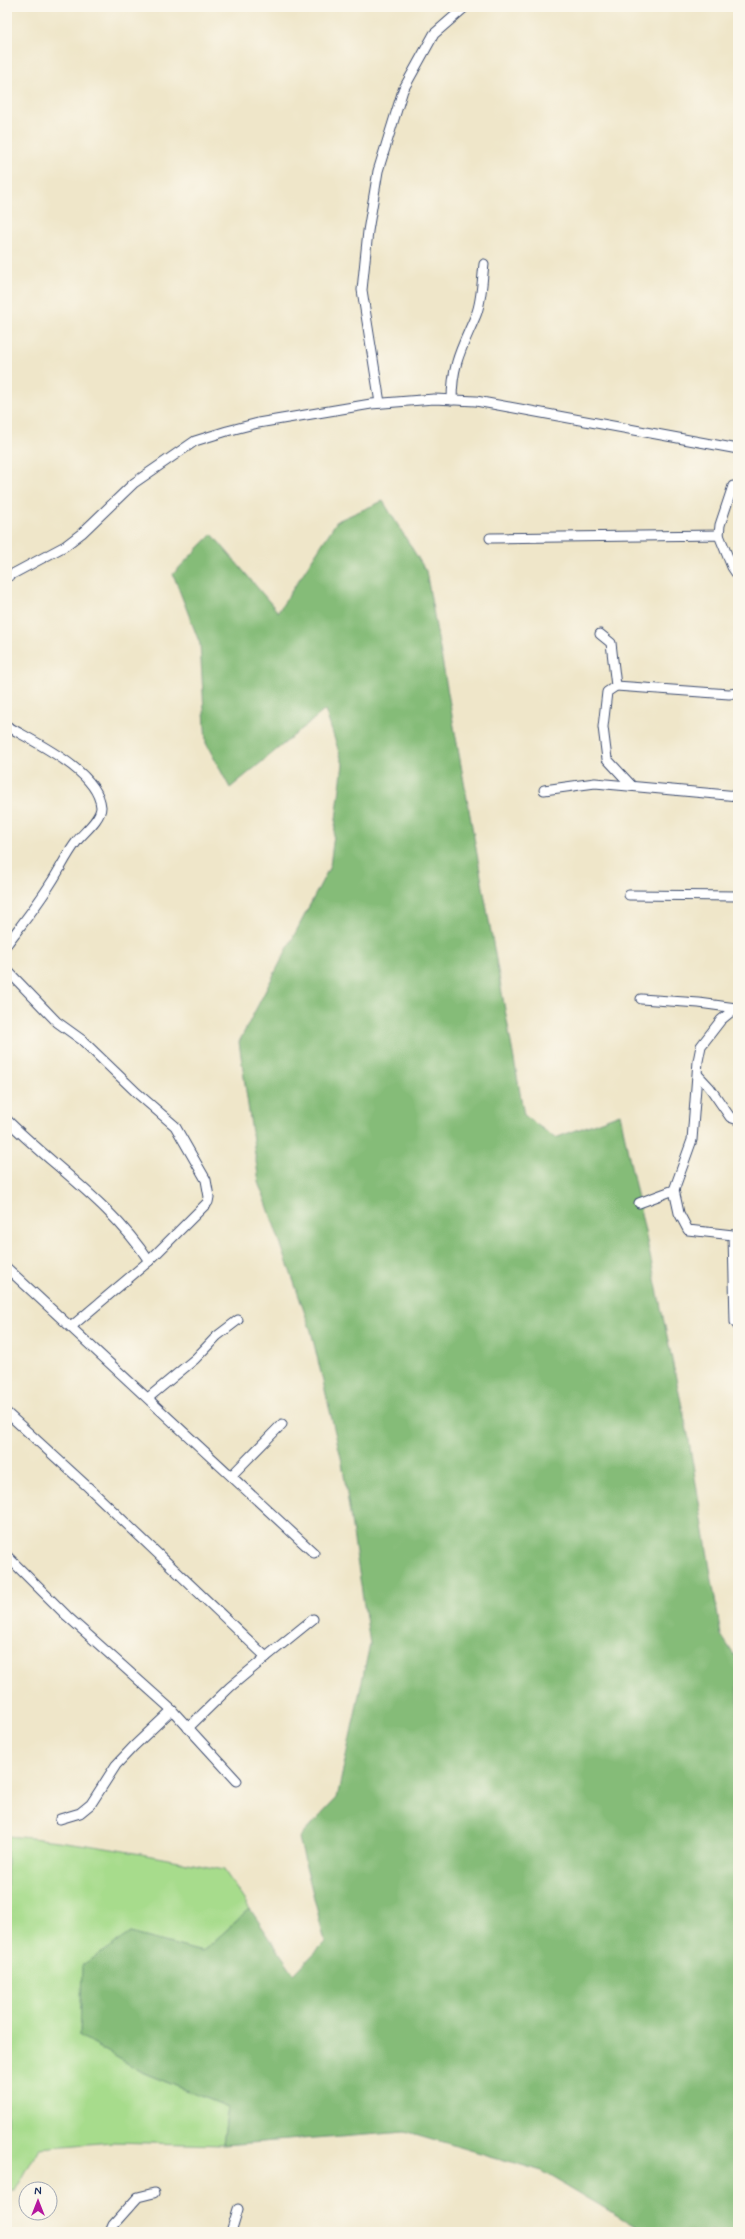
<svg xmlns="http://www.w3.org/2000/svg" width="745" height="2239" font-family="Mynerve,sans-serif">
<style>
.green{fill:#a7dc8c;stroke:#618675}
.forest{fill:#85bc78;stroke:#50766b}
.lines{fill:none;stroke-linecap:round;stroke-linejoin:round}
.street-casing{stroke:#3b4a6e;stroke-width:11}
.street{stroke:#fff;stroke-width:9}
</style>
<rect width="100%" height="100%" fill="#fbf7ec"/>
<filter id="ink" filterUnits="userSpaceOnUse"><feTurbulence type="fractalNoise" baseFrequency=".025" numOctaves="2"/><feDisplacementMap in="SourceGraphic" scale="8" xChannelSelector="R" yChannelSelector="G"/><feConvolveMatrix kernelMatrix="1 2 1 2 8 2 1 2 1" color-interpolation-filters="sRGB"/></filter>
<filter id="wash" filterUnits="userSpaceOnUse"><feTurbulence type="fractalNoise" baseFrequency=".012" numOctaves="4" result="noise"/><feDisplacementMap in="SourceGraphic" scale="16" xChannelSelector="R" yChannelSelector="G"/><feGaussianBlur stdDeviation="0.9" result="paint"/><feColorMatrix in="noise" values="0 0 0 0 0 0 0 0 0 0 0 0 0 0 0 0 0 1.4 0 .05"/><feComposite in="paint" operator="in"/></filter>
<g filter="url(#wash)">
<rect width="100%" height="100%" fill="#efe6c9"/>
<!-- green -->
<path class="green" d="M7,1836c73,5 145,20 217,34l26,39 -48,43 -72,-19 -47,33 -3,70 64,37 84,34 -5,38 -111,-3 -73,6 -24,43 -8,-1z"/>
<!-- forest -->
<polygon class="forest" points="383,501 426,571 524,1115 555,1138 620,1114 688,1435 721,1635 738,1661 738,2232 645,2232 542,2171 405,2131 223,2145 228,2107 144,2073 80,2036 82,1966 130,1933 202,1952 250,1909 294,1974 325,1942 299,1838 337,1798 370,1644 342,1462 311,1331 259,1182 239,1042 330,866 343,764 325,710 230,788 206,743 200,644 173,574 212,534 278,612 337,521"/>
</g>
<g filter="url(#ink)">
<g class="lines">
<!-- street casing -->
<g class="street-casing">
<g id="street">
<path d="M452,400c0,-37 10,-52 24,-85 6,-15 6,-35 8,-51"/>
<polyline points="380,403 362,290 368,231 378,171 403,90 434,34 465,7"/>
<polyline points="719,535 720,525 733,486"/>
<polyline points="490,538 719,535 732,567 738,576"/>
<polyline points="7,577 65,546 82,533 134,483 195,441 227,431 258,423 371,404 434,399 476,401 738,449"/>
<polyline points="600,634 611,643 616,686 607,692 603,727 607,759 632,786"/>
<polyline points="616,686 729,694 738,693"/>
<path d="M7,726c27,16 91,45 94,81 0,12 -17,25 -24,34 -10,13 -17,28 -26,42 -13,21 -29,41 -44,61"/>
<polyline points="544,790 595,783 738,796"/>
<polyline points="629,895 738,896"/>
<polyline points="7,970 57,1022 82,1040 137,1093 175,1126 206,1180 209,1197 208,1202 149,1261 72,1326"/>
<polyline points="641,999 699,1003 736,1008 738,1010"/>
<polyline points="698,1075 710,1088 730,1117 738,1120"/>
<path d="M7,1120c47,47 105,84 142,141"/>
<polyline points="674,1190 679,1213 688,1230 733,1235 735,1322 738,1326"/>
<polyline points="639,1203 674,1190 692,1140 698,1061 701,1046 721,1020 738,1006"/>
<polyline points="7,1268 314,1553"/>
<polyline points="148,1398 195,1359 217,1336 238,1320"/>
<polyline points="7,1413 88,1487 266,1657 313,1619"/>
<polyline points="232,1475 282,1424"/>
<polyline points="7,1556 67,1616 172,1710 237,1781"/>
<polyline points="188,1728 230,1687 266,1657"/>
<polyline points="60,1819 80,1813 91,1804 116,1765 134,1746 172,1710"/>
<polyline points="110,2232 113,2225 138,2197 154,2193"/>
<polyline points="231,2232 238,2209"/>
</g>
</g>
<!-- street -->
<use href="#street" class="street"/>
</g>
</g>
<!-- margin -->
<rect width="745" height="2239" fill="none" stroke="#fbf7ec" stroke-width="24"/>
<!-- north arrow -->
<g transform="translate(38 2201)"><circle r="19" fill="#fbf7ec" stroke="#a1a7b3"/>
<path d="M0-3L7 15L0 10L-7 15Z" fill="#b5179e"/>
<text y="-6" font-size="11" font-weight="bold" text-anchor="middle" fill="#1b2f5e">N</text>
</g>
</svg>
